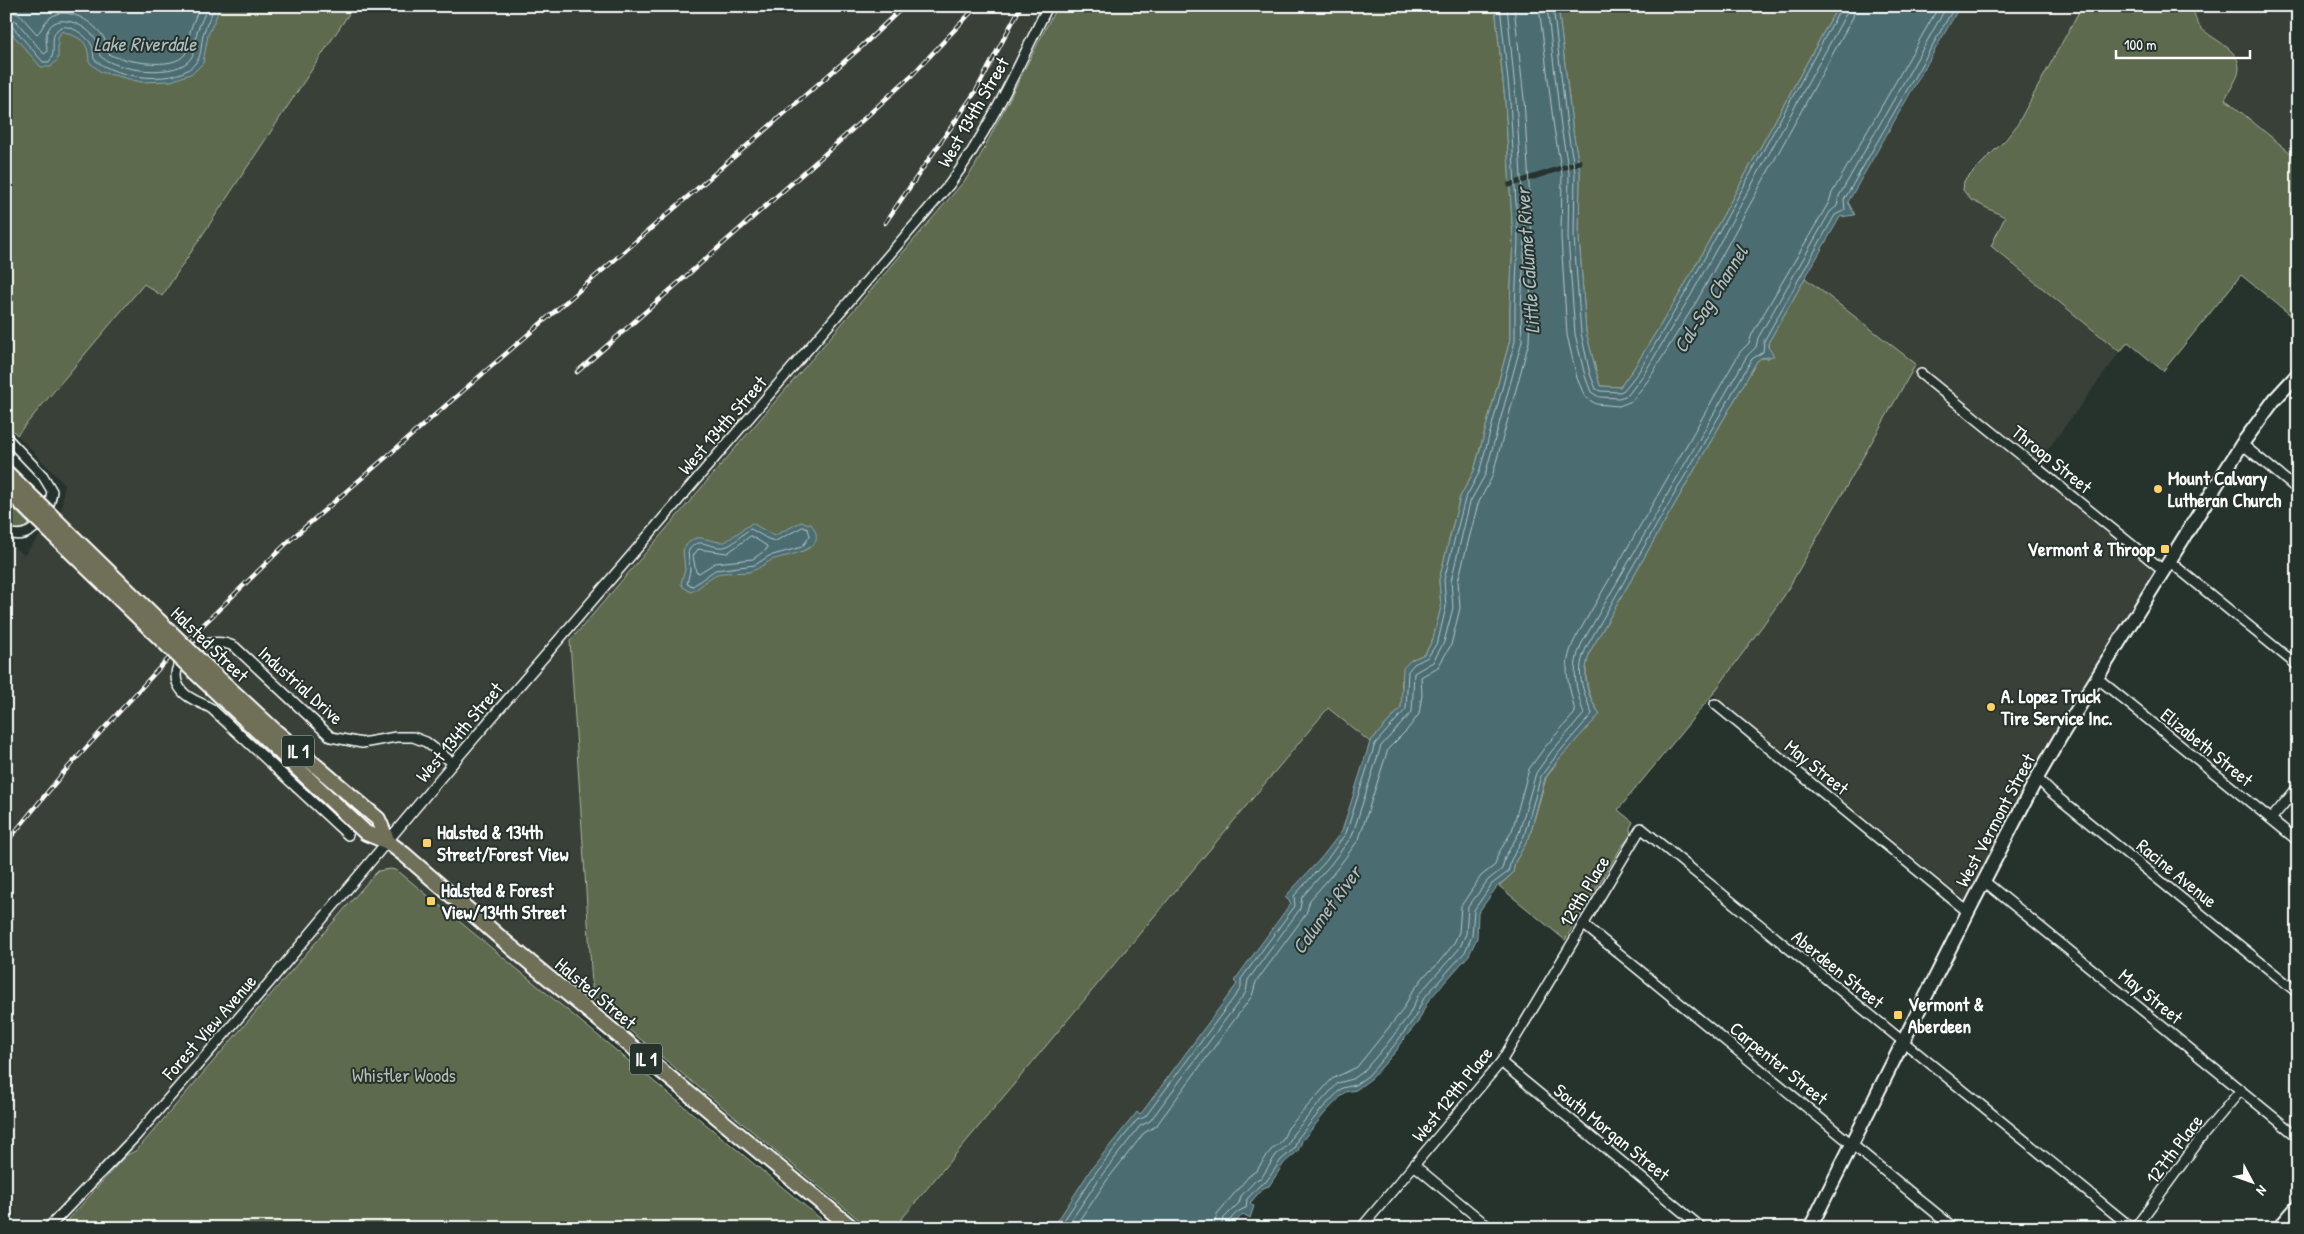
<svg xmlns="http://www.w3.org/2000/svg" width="2304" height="1234" font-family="'Patrick Hand',sans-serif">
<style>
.built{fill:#393f37}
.green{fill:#5d6b4d;stroke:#aeb5a6}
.water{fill:#4b6d72;stroke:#93a7aa}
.pier{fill:#26332d}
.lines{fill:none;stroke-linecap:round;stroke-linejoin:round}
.shore{stroke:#b7c5c7;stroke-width:1}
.street-casing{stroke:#fff;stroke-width:12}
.secondary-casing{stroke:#fff;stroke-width:16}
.primary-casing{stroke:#fff;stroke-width:18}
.street{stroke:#26332d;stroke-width:9}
.secondary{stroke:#26332d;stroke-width:12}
.primary{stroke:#706f59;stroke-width:14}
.rail-casing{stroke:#fff;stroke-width:4.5}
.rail{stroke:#26332d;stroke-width:2.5;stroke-dasharray:8;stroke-linecap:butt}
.primary-bridge-casing{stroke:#fff;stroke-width:18;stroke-linecap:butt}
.primary-bridge{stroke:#706f59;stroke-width:14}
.poi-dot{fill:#ffd166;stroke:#26332d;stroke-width:2}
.labels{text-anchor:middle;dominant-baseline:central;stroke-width:4;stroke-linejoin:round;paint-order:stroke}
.shield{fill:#26332d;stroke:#bec2c0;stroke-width:1}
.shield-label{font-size:18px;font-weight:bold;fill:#fff}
.street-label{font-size:19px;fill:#fff;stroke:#26332d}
.poi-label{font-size:19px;font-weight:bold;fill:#fff;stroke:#26332d;text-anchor:start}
.park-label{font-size:19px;fill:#b6bcaf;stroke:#26332d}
.water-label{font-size:20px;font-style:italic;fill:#aebdc0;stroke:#26332d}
</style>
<rect width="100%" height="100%" fill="#26332d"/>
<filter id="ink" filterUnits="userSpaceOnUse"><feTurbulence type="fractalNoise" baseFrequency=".02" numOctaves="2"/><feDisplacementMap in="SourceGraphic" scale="10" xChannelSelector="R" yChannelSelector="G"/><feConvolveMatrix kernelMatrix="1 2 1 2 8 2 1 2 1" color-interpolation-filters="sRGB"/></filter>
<g filter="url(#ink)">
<!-- built -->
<g class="built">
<polygon points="354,6 1057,6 975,166 966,179 570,641 593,1000 579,1020 398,871 137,1150 133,1151 116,1166 61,1228 6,1228 6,541 24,555 62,509 64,484 17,435 144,283 162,296"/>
<polygon points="1960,6 2082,6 2017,124 1986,160 1969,174 1971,200 2005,217 1991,246 2120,352 2034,468 2162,573 2067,729 1973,907 1713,694 1784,596 1916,364 1805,278 1840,217 1855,215 1848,203"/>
<polygon points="2193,6 2298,6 2298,159 2225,99 2238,74 2211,36 2200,27 2195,16"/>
<polygon points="1328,708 1370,742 1342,831 1322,857 1286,896 1291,903 1234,980 1237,984 1140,1115 1137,1112 1091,1169 1053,1228 894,1228"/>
</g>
<!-- green -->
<g class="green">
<polygon points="6,6 354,6 162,296 144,284 17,435 6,424"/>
<polygon points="1057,6 1495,6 1505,100 1513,240 1510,308 1510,340 1474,471 1460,497 1439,580 1441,607 1433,639 1425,654 1411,660 1401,682 1403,693 1401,708 1370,742 1328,708 894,1228 869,1228 593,1000 570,641 966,179 975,166"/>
<polygon points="1558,6 1838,6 1682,290 1634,368 1620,387 1600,386 1586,332 1579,237 1580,172 1572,125"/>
<path d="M2082,6h111c1,8 3,16 8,22 13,13 44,23 37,46 -3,9 -9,17 -13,25l73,60v162l-57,-46 -78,96 -35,-29 -8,10 -129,-106 14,-29 -34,-17 -8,-10 1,-9 42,-42 11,-14z"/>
<path d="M1805,278l111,86 -132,232 -71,98 -95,116 15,12 -3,6 1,8 -9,10 -57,94 -66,-54 14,-13 2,-11 14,-24 17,-60 13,-19 41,-45c-14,-20 -19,-44 -8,-66l165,-287 4,-3h8l-1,-15z"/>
<path d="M6,501l23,23c-7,7 -14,6 -23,2z"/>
<polygon points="391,869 398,871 832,1228 61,1228 116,1166 125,1156 137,1150 372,877 378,871"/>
</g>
<!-- water -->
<g class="water">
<path d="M6,6h215l-13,29 -5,28 -10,10 -22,8 -30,1 -40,-10 -12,-10c-1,-22 -7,-23 -27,-31l-4,6v22l-7,8h-10l-35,-40z"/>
<path d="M1495,6h63l14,119 8,47 -1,65 7,95 14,54 20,1 14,-19 48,-78 156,-284h122l-112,196 7,13 -15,2 -72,126v4l6,9 -13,2 -4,3 -165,287c-11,22 -7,47 8,66l-41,45 -14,19 -16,60 -14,24 -2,11 -17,15 -18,25 -1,25 -8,17 -41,46 -10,21 -19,23 -2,5 -25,28 -16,12 -11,2 -20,21 -23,28 -4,10 -14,12 -15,23 -6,2 -13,15 4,3 -4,12 -7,-4 -11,12 1,2h-180l38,-59 46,-57 3,3 97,-131 -3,-3 57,-78 -6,-6 37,-40 20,-26 28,-89 31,-34 2,-40 8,-8 14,-6 8,-15 8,-32 -2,-27 21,-83 14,-26 36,-131v-32l3,-68 -8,-140z"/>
<path d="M801,522l10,2c21,28 -25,30 -39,36 -9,4 -14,10 -24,12 -8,1 -25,0 -31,2 -10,4 -16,14 -26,18l-8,-5 -2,-4 4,-13 -2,-20c13,-22 23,-7 42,-8l27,-19 22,13z"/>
</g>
<!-- pier -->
<polygon class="pier" points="1581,159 1582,164 1508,188 1507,183"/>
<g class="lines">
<!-- shore -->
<g class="shore">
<polyline points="1539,6 1554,128 1562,174 1561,237 1567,335 1577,378 1585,397 1596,404 1619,406 1632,401 1649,379 1698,299 1853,17 1855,6"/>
<polyline points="1547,6 1561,127 1569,173 1568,237 1575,334 1585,376 1591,392 1599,397 1619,398 1628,395 1644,374 1691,295 1846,14 1848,6"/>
<polyline points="1553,6 1567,126 1575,173 1574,237 1581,333 1590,374 1596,389 1600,391 1620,392 1624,390 1639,371 1686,292 1842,6"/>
<path d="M6,11l13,3 18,20c5,-4 7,-13 14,-17 17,-12 44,6 53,21 3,6 1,13 6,17 15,6 64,16 75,-1 4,-6 3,-16 5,-22 2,-9 7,-18 10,-26"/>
<path d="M6,18l10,3 28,33 3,-2c0,-6 -2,-14 0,-20 9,-23 42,-6 50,9 3,5 2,11 3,15 16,15 78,23 91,2 5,-7 4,-18 6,-26 3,-9 8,-18 11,-26"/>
<path d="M6,25l6,1 31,36h6c9,-10 -1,-24 9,-33 9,-8 29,7 33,15 3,4 2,10 3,15 19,19 86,29 103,2 5,-7 4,-18 6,-26 3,-10 8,-21 13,-29"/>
<path d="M803,527l5,2 2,7 -8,11 -33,9 -14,9 -40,5 -22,16 -6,-2 3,-14 -2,-18c9,-18 22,-3 36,-5 11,-2 17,-14 27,-18l17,10 7,2z"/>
<polygon points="751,536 767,546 767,549 753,559 715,563 699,573 696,572 693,556 698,549 727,553"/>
<polyline points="1059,1228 1096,1172 1137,1120 1145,1117 1241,988 1241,979 1295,906 1294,896 1326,861 1346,833 1375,744 1406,709 1408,671 1414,664 1428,657 1438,641 1446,607 1444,580 1465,499 1479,473 1515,341 1515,308 1518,239 1510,100 1500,6"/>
<polyline points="1066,1228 1101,1176 1140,1126 1150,1121 1246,992 1248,980 1300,909 1302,897 1331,864 1352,836 1381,746 1412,712 1414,673 1433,662 1444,642 1453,608 1451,581 1470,502 1485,475 1522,341 1521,308 1525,239 1516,100 1507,6"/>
<polyline points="1075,1228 1107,1180 1144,1133 1156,1126 1252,996 1256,982 1306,914 1310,900 1337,869 1359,839 1388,749 1407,730 1419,714 1422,695 1421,677 1438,667 1451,645 1460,608 1458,581 1478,504 1492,477 1529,342 1532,238 1524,99 1514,6"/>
<path d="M1213,1228l4,-14 32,-38 8,-6 14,-20 11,-9 6,-13 44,-49 25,-12 45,-56 10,-19 14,-18 9,-7 18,-22 6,-13 2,-26 20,-30 14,-11 3,-11 14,-23 17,-62 16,-22 30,-34c-5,-30 -15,-43 0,-74l165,-287 9,-9 3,-9 77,-132 3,-9 107,-187"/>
<path d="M1221,1228l2,-9 16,-16 2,-7 14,-15 7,-4 14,-22 12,-10 5,-11 24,-28 21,-23 15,-4 10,-7 24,-28 22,-29 10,-21 40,-45 7,-15 2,-27 20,-27 14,-11 3,-12 14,-24 17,-60 15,-21 33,-38c-8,-25 -14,-46 -2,-71l165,-287 9,-9 2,-9 72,-126 7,-6 2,-10 108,-190"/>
<path d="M1227,1228c1,-9 11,-18 19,-20l1,-9 13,-14 6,-3 15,-22 13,-11 4,-11 23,-28 21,-22 13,-3 13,-9 24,-28 22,-29 10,-21 41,-46 7,-16 2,-26 18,-26 16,-12 3,-12 13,-24 17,-60 15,-20 36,-42c-9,-25 -18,-41 -5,-68l165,-287 11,-7 1,-11 71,-126 10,-5 -1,-10 111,-194"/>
</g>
<!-- street casing -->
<g class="street-casing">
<g id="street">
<polyline points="1921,374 2163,570"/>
<path d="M6,437l37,39 9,15c-3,23 -20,53 -46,41"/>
<polyline points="2242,444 2298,490"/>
<polyline points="2169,561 2298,666"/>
<polyline points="2096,677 2298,841"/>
<polyline points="1715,704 1968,912"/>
<polyline points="2037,778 2051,792 2298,993"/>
<polyline points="2271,819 2298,787"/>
<path d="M348,835l-136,-126c-9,-6 -23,-9 -30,-18 -22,-27 22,-61 53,-44l96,90 31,6 34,-6h17l13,5 27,21"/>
<polyline points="1984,881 2298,1137"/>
<polyline points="1583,924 1954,1228"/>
<polyline points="1501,1062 1702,1228"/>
<polyline points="1414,1165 1490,1228"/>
<path d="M48,1228l87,-91 133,-153 185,-221 496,-578c40,-54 69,-118 99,-179"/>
<polyline points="1361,1228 1501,1062 1641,828 2132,1228"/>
<polyline points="2135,1228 2204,1134 2241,1090"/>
</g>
</g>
<!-- secondary casing -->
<g class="secondary-casing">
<g id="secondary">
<polyline points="1810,1228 1968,912 2037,778 2064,731 2242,444 2275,399 2298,374"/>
<polyline points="2279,1228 2298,1206"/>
</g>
</g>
<!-- primary casing -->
<g class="primary-casing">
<g id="primary">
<polyline points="6,472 39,504"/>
<polyline points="6,488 32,514"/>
<polyline points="203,664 274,730 378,819 388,842"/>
<polyline points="195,672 366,833 388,842 405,855 511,947 852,1228"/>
</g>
</g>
<!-- street -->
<use href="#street" class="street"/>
<!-- secondary -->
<use href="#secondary" class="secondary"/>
<!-- primary -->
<use href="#primary" class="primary"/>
<!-- rail casing -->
<g class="rail-casing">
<g id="rail">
<polyline points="885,223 976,91 1021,6"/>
<polyline points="577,372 834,146 912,75 977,6"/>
<polyline points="6,843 64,772 163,664 290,540 860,48 904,6"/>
</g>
</g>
<!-- rail -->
<use href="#rail" class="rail"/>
<!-- primary-bridge casing -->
<g class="primary-bridge-casing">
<g id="primary-bridge">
<polyline points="39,504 203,664"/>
<polyline points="32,514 195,672"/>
</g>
</g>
<!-- primary-bridge -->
<use href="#primary-bridge" class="primary-bridge"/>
</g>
</g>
<!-- markers -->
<g class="poi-dot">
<circle cx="2158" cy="489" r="5"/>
<rect x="2160" y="544" width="10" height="10" rx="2.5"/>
<circle cx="1991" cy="707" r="5"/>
<rect x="422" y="838" width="10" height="10" rx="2.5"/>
<rect x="426" y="896" width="10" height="10" rx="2.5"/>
<rect x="1893" y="1010" width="10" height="10" rx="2.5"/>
</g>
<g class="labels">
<!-- shield labels -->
<g class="shield">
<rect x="282" y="735.5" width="32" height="31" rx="4"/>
<rect x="630" y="1043.5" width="32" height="31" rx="4"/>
</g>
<g class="shield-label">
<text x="298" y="751">IL 1</text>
<text x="646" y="1059">IL 1</text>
</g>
<!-- street labels -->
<g class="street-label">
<text transform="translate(973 112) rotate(-60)">West 134th Street</text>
<text transform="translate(722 425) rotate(-49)">West 134th Street</text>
<text transform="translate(2052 459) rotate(39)">Throop Street</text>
<text transform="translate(210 644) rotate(44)">Halsted Street</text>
<text transform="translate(301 685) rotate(42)">Industrial Drive</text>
<text transform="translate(459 732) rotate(-50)">West 134th Street</text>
<text transform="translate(2207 747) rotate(39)">Elizabeth Street</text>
<text transform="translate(1817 767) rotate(39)">May Street</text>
<text transform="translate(1995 820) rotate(-62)">West Vermont Street</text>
<text transform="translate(2177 873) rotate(39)">Racine Avenue</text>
<text transform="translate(1584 891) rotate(-59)">129th Place</text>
<text transform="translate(1838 969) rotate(39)">Aberdeen Street</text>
<text transform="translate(596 993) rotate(40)">Halsted Street</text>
<text transform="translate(2151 996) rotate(39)">May Street</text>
<text transform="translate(209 1027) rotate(-49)">Forest View Avenue</text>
<text transform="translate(1779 1063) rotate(39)">Carpenter Street</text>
<text transform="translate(1452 1094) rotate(-51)">West 129th Place</text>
<text transform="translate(1612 1132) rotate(39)">South Morgan Street</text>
<text transform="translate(2174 1149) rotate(-53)">127th Place</text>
</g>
<!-- poi labels -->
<g class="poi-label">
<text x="2168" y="478">Mount Calvary<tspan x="2168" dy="22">Lutheran Church</tspan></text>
<text x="2155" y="549" text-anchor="end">Vermont &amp; Throop</text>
<text x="2001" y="696">A. Lopez Truck<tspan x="2001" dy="22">Tire Service Inc.</tspan></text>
<text x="437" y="832">Halsted &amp; 134th<tspan x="437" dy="22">Street/Forest View</tspan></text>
<text x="441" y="890">Halsted &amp; Forest<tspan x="441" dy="22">View/134th Street</tspan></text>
<text x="1908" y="1004">Vermont &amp;<tspan x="1908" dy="22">Aberdeen</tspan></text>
</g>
<!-- park labels -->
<g class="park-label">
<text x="404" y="1075">Whistler Woods</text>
</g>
<!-- water labels -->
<g class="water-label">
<text x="145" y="43">Lake Riverdale</text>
<text transform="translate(1527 261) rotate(-94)">Little Calumet River</text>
<text transform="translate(1710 299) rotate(-58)">Cal-Sag Channel</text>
<text transform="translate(1326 910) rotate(-54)">Calumet River</text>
</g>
</g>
<!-- margin -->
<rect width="2304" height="1234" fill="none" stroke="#26332d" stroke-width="25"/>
<rect x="12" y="12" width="2279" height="1209" fill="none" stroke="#fff" stroke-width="2" filter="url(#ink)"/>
<!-- north arrow -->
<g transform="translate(2252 1182) rotate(131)" stroke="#26332d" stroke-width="4" paint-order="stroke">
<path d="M0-4L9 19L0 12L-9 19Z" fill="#ffffff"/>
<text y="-8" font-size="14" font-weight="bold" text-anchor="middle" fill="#ffffff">N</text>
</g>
<!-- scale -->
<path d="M2116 50v8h134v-8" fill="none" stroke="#ffffff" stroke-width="2.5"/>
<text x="2124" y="50" font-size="15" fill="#ffffff" stroke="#26332d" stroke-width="4" paint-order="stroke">100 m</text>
</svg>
